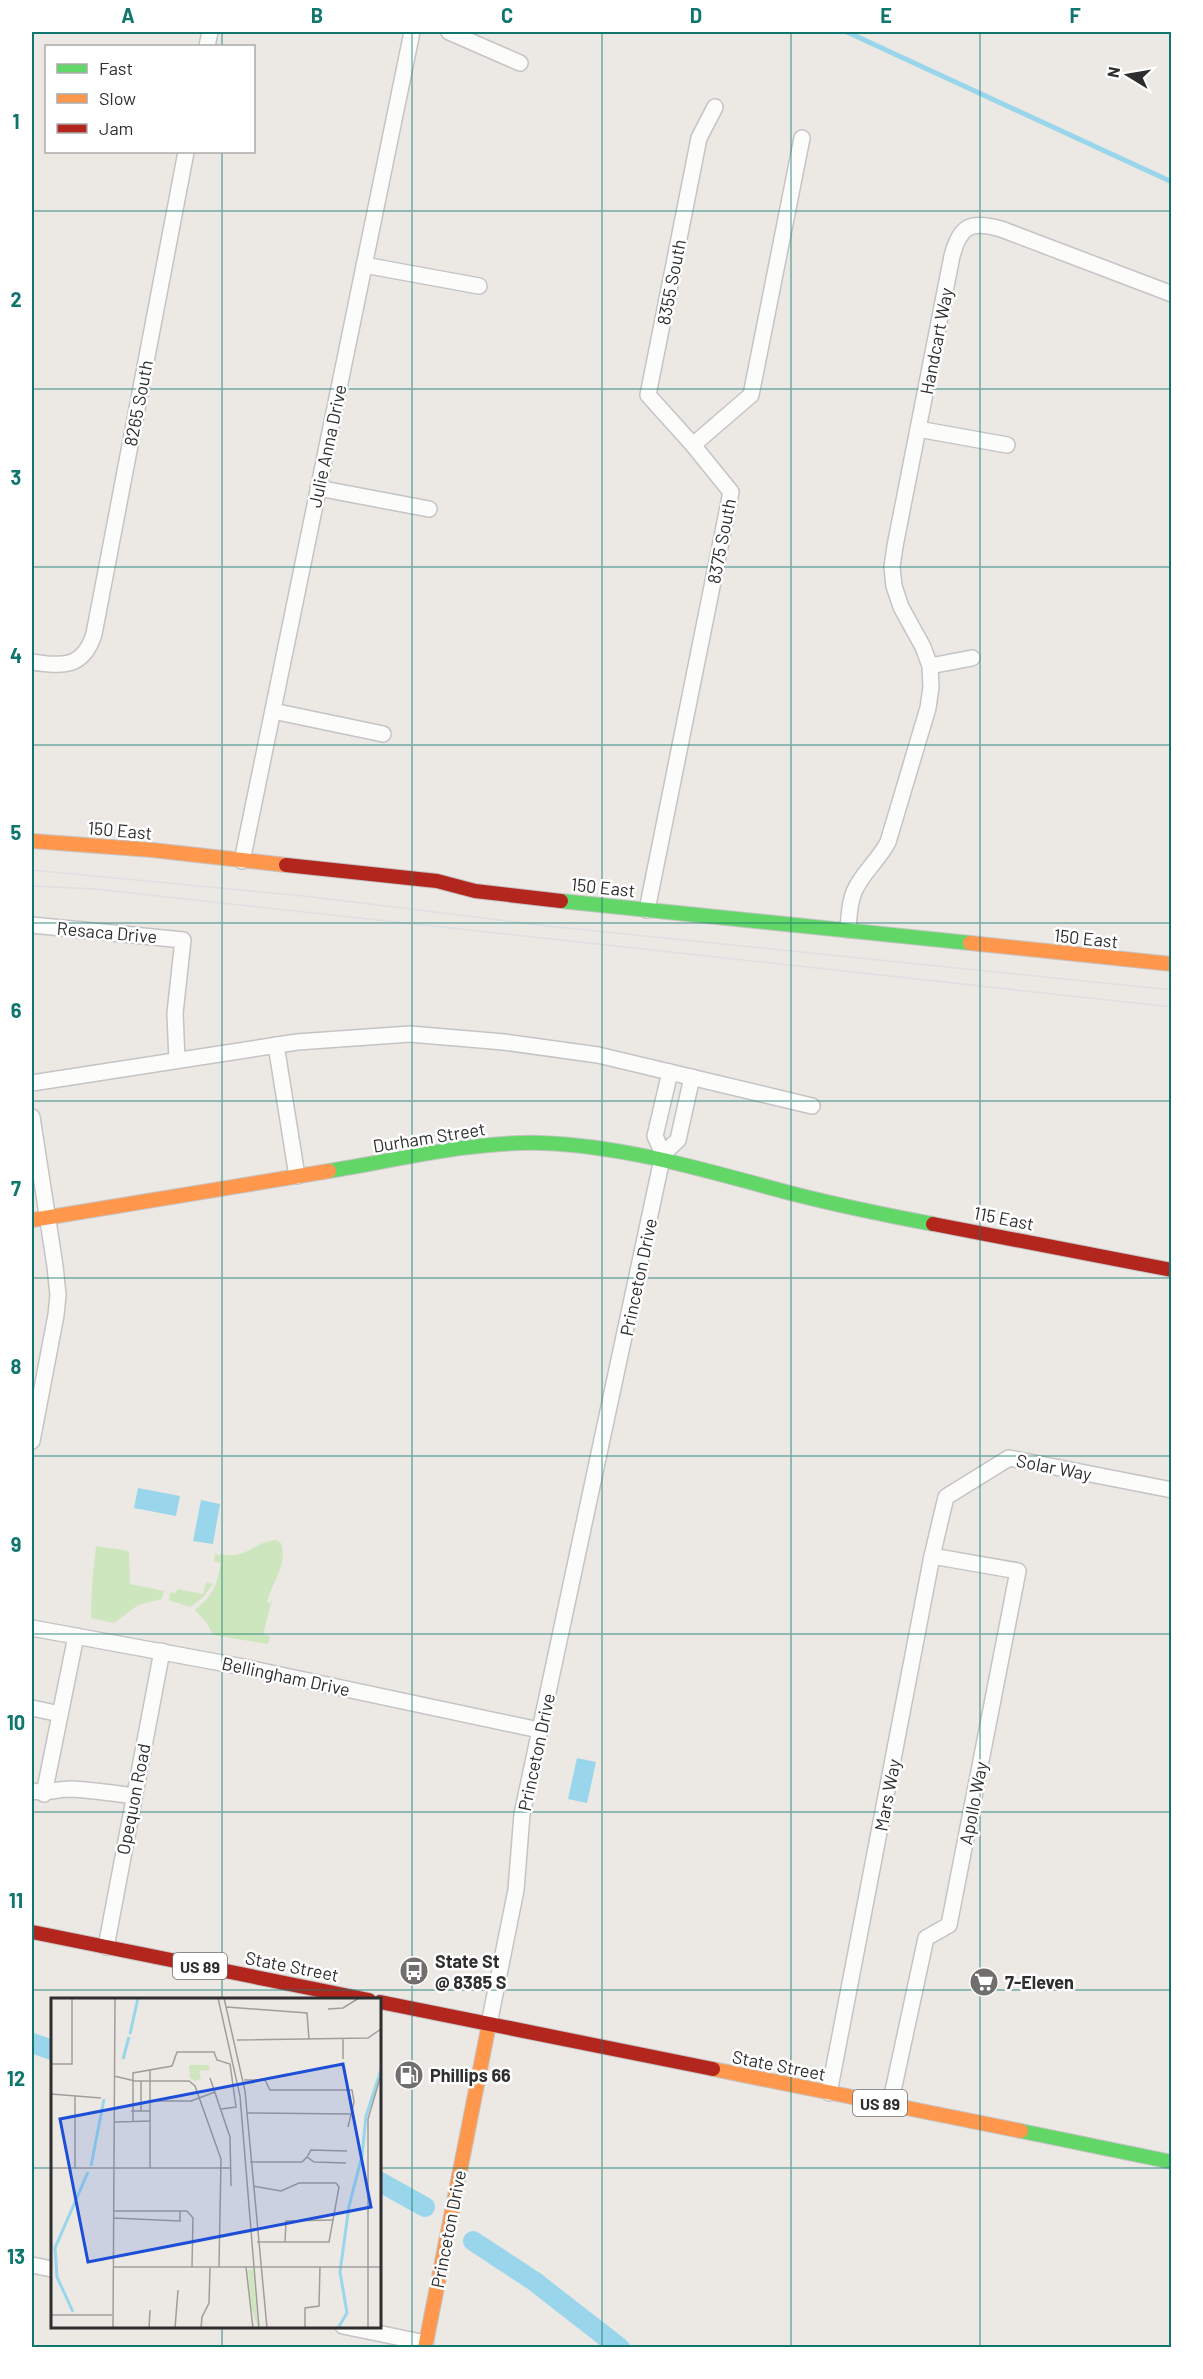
<svg xmlns="http://www.w3.org/2000/svg" width="1203" height="2379" font-family="Barlow,sans-serif">
<style>
.green{fill:#cee6be}
.water{fill:#99d6ec}
.lines{fill:none;stroke-linecap:round;stroke-linejoin:round}
.stream{stroke:#99d6ec;stroke-width:5}
.canal{stroke:#99d6ec;stroke-width:20}
.street-casing{stroke:#c5c4c5;stroke-width:18}
.fast-casing{stroke:#c5c4c5;stroke-width:16}
.slow-casing{stroke:#c5c4c5;stroke-width:16}
.jam-casing{stroke:#c5c4c5;stroke-width:16}
.street{stroke:#fcfcfb;stroke-width:15}
.fast{stroke:#63d668;stroke-width:14}
.slow{stroke:#ff974d;stroke-width:14}
.jam{stroke:#b3261e;stroke-width:14}
.tram{stroke:#dfdfe1;stroke-width:1.5}
.grid{fill:none;stroke:#0f766e;stroke-width:1.5;stroke-opacity:0.55}
.labels{text-anchor:middle;dominant-baseline:central;stroke-width:5;stroke-linejoin:round;paint-order:stroke}
.shield{fill:#fff;stroke:#6d6d6d;stroke-width:1.5}
.shield-label{font-size:16px;font-weight:bold;fill:#2e2e2e}
.street-label{font-size:18px;fill:#2e2e2e;stroke:#fff}
.poi-label{font-size:18px;font-weight:bold;fill:#2e2e2e;stroke:#fff;text-anchor:start}
.inset-river{fill:none;stroke:#99d6ec;stroke-width:3}
.inset-road{fill:none;stroke:#a09e9b;stroke-width:1.5}
.view{fill:#1d4ed8;fill-opacity:0.15;stroke:#1d4ed8;stroke-width:3}
.inset-edge{fill:none;stroke:#2e2e2e;stroke-width:3}
.neatline{fill:none;stroke:#0f766e;stroke-width:2}
.grid-label{font-size:20px;text-anchor:middle;font-weight:bold;fill:#0f766e}
</style>
<rect width="100%" height="100%" fill="#ece8e4"/>
<!-- green -->
<g class="green">
<path d="M276,1540l5,3c7,22 -9,39 -14,59l3,1 2,-3 -9,34 7,3 -2,7 -55,-9 -6,-12 -12,-13c19,-15 21,-24 26,-47l-7,-2 1,-8 4,3 2,-2c25,6 32,-12 55,-14z"/>
<polygon points="96,1546 129,1551 130,1584 164,1591 162,1599 138,1605 114,1623 91,1618 92,1583"/>
<polygon points="206,1582 213,1584 202,1598 190,1607 169,1600 170,1592 176,1593 177,1589 203,1594"/>
</g>
<!-- water -->
<g class="water">
<polygon points="138,1488 180,1496 176,1516 134,1508"/>
<polygon points="201,1500 220,1504 213,1544 193,1541"/>
<polygon points="577,1758 596,1762 587,1803 568,1799"/>
</g>
<g class="lines">
<!-- stream -->
<polyline class="stream" points="847,32 1172,182"/>
<!-- canal -->
<g class="canal">
<polyline points="32,2043 52,2050"/>
<polyline points="380,2182 425,2207"/>
<polyline points="473,2241 534,2281 620,2348"/>
</g>
<!-- street casing -->
<g class="street-casing">
<g id="street">
<polyline points="449,32 520,63"/>
<polyline points="207,46 210,32"/>
<polyline points="364,265 479,286"/>
<polyline points="918,429 1007,445"/>
<polyline points="693,445 648,395 699,138 715,107"/>
<polyline points="318,488 429,509"/>
<path d="M32,662c30,4 51,7 62,-28l92,-482"/>
<polyline points="930,666 972,658"/>
<polyline points="273,711 383,734"/>
<polyline points="242,861 412,32"/>
<polyline points="647,910 731,492 693,445 751,395 802,138"/>
<polyline points="32,925 183,940 175,1013 177,1060"/>
<path d="M848,930c1,-13 1,-26 6,-38 7,-18 25,-32 34,-50l40,-134 3,-21 -1,-21 -7,-19 -22,-40 -7,-21 -2,-19 3,-21 57,-290c8,-30 18,-36 49,-27l171,65"/>
<polyline points="276,1045 297,1176"/>
<polyline points="32,1083 297,1042 410,1034 504,1042 598,1055 812,1106"/>
<polyline points="32,1117 55,1266 58,1295 56,1315 32,1441"/>
<polyline points="663,1154 678,1140 692,1077"/>
<polyline points="32,1628 238,1666 539,1730"/>
<polyline points="32,1708 60,1714"/>
<path d="M32,1791c14,3 24,-2 38,-2 22,1 43,4 64,7"/>
<polyline points="44,1794 76,1636"/>
<polyline points="106,1947 162,1651"/>
<polyline points="489,2024 516,1890 522,1814 663,1154 655,1136 670,1072"/>
<polyline points="829,2093 932,1556 946,1497 1009,1458 1172,1490"/>
<polyline points="890,2105 926,1938 949,1925 1018,1571 932,1556"/>
<polyline points="32,2265 52,2269"/>
<polyline points="343,2326 426,2343"/>
</g>
</g>
<!-- fast casing -->
<g class="fast-casing">
<g id="fast">
<polyline points="561,901 970,943"/>
<path d="M329,1171c69,-11 141,-30 212,-28 85,3 167,28 249,50 47,12 95,22 143,31"/>
<polyline points="1021,2131 1172,2162"/>
</g>
</g>
<!-- slow casing -->
<g class="slow-casing">
<g id="slow">
<polyline points="32,841 152,850 286,865"/>
<polyline points="970,943 1172,964"/>
<polyline points="32,1220 329,1171"/>
<polyline points="713,2069 1021,2131"/>
<polyline points="425,2348 489,2024"/>
</g>
</g>
<!-- jam casing -->
<g class="jam-casing">
<g id="jam">
<polyline points="286,865 437,881 475,891 561,901"/>
<polyline points="933,1224 1172,1270"/>
<polyline points="32,1932 369,2000"/>
<polyline points="380,2002 713,2069"/>
</g>
</g>
<!-- street -->
<use href="#street" class="street"/>
<!-- fast -->
<use href="#fast" class="fast"/>
<!-- slow -->
<use href="#slow" class="slow"/>
<!-- jam -->
<use href="#jam" class="jam"/>
<!-- tram -->
<g class="tram">
<polyline points="32,870 304,896 548,926 1172,990"/>
<polyline points="32,886 95,889 1172,1007"/>
</g>
</g>
<!-- grid -->
<path class="grid" d="M222,32v14M412,32v2316M602,32v2316M791,32v2316M980,32v2316M222,152v1848M32,211h1140M32,389h1140M32,567h1140M32,745h1140M32,923h1140M32,1101h1140M32,1278h1140M32,1456h1140M32,1634h1140M32,1812h1140M32,1990h1140M32,2168h20M380,2168h792M222,2326v22"/>
<!-- icons -->
<defs>
<g id="bus-disc" transform="scale(1.5)"><circle r="9.5" fill="#706f6e" stroke="#fff"/><path d="M-5-6H5V4H4V6H2V4H-2V6H-4V4H-5ZM-3.5-4V0h7V-4ZM-3.5 1.2v1.5H-2V1.2ZM2 1.2v1.5H3.5V1.2Z" fill="#fff"/></g>
<g id="supermarket-disc" transform="scale(1.5)"><circle r="9.5" fill="#706f6e" stroke="#fff"/><path d="M-6-5.5h2.5l.6 2H6L4.5 2H-2.5L-4.4-4H-6ZM-1.5 3.2a1.3 1.3 0 1 0 .1 0ZM3 3.2a1.3 1.3 0 1 0 .1 0Z" fill="#fff"/></g>
<g id="fuel-disc" transform="scale(1.5)"><circle r="9.5" fill="#706f6e" stroke="#fff"/><path d="M-5.5-6h7V0h2V4h1.3V-2.5L3-4.5l.8-.8L6-3V5H2.5V1h-1V6h-7ZM-4.2-4.7v3.2H.2V-4.7Z" fill="#fff"/></g>
</defs>
<g fill-rule="evenodd">
<use href="#bus-disc" x="414" y="1971"/>
<use href="#supermarket-disc" x="984" y="1982"/>
<use href="#fuel-disc" x="409" y="2075"/>
</g>
<g class="labels">
<!-- shield labels -->
<g class="shield">
<rect x="173" y="1953" width="54" height="26" rx="4.5"/>
<rect x="853" y="2090" width="54" height="26" rx="4.5"/>
</g>
<g class="shield-label">
<text x="200" y="1966">US 89</text>
<text x="880" y="2103">US 89</text>
</g>
<!-- street labels -->
<g class="street-label">
<text transform="translate(671 282) rotate(-79)">8355 South</text>
<text transform="translate(936 341) rotate(-79)">Handcart Way</text>
<text transform="translate(138 403) rotate(-79)">8265 South</text>
<text transform="translate(327 446) rotate(-78)">Julie Anna Drive</text>
<text transform="translate(721 541) rotate(-79)">8375 South</text>
<text transform="translate(120 830) rotate(5)">150 East</text>
<text transform="translate(603 887) rotate(6)">150 East</text>
<text transform="translate(107 932) rotate(5)">Resaca Drive</text>
<text transform="translate(1086 938) rotate(6)">150 East</text>
<text transform="translate(429 1137) rotate(-9)">Durham Street</text>
<text transform="translate(1004 1218) rotate(11)">115 East</text>
<text transform="translate(638 1277) rotate(-78)">Princeton Drive</text>
<text transform="translate(1054 1467) rotate(11)">Solar Way</text>
<text transform="translate(286 1676) rotate(12)">Bellingham Drive</text>
<text transform="translate(536 1752) rotate(-78)">Princeton Drive</text>
<text transform="translate(887 1795) rotate(-79)">Mars Way</text>
<text transform="translate(133 1799) rotate(-79)">Opequon Road</text>
<text transform="translate(973 1803) rotate(-79)">Apollo Way</text>
<text transform="translate(292 1966) rotate(11)">State Street</text>
<text transform="translate(779 2065) rotate(11)">State Street</text>
<text transform="translate(448 2229) rotate(-79)">Princeton Drive</text>
</g>
<!-- poi labels -->
<g class="poi-label">
<text x="435" y="1961">State St<tspan x="435" dy="21">@ 8385 S</tspan></text>
<text x="1005" y="1982">7-Eleven</text>
<text x="430" y="2075">Phillips 66</text>
</g>
</g>
<!-- overview -->
<g transform="translate(51 1998)">
<rect width="330" height="330" fill="#ece8e4"/>
<path d="M138,67h19l2,5 -11,1 2,8 -6,2 -5,-3zM202,271l5,59 -7,-22 -3,-36z" fill="#cee6be"/>
<path class="inset-river" d="M79,36l8,-36M72,61l6,-22M40,168l13,-67M22,314l-16,-35 -2,-29 33,-76M287,330l9,-15 -7,-41 9,-66 13,-50 4,-40 15,-46"/>
<path class="inset-road" d="M167,0l22,98 19,232M173,0l21,93 22,237M176,9l80,6 2,26M277,11l15,-1 16,-10M292,41v20M186,42l131,-2 13,-9M0,66h21v-66M63,78l21,5h54l6,5 26,73 -2,108M159,80l20,59 1,49M193,82h21l5,10h82l2,12 -6,25M90,83v30M0,96l50,4M99,103h41l24,-9M80,113h19M196,115l104,1M82,123v-48l39,-7 5,-14h37l3,8 13,4 6,43 -15,2M63,124l37,-1M256,159l4,-7 36,1M199,164h52l5,-5 7,5 32,1M0,170h180M99,170v-98M24,171v-73M202,188l28,5 18,-8h37l3,4 -10,55h-72M63,213h73l6,7 -1,49M63,220l66,3v-10M234,244l1,-21 48,-1M62,269h268M195,269l7,61M0,317h61M62,330l2,-330M98,330l1,-18M124,330l3,-38M150,330l1,-11 7,-14 1,-35M254,330v-20l14,-2 1,-39M317,330v-209l12,-41"/>
<path class="view" d="M292,66l28,143 -283,55 -28,-143z"/>
<rect width="330" height="330" class="inset-edge"/>
</g>
<!-- border -->
<rect width="1203" height="2379" fill="none" stroke="#ffffff" stroke-width="66"/>
<!-- legend -->
<rect x="45" y="45" width="210" height="108" fill="#ffffff" stroke="#ababab" stroke-width="1.5"/>
<rect x="57" y="64" width="30" height="9" fill="#63d668" stroke="#ababab" stroke-width="1.5"/>
<text x="99" y="75" font-size="18" fill="#2e2e2e">Fast</text>
<rect x="57" y="94" width="30" height="9" fill="#ff974d" stroke="#ababab" stroke-width="1.5"/>
<text x="99" y="105" font-size="18" fill="#2e2e2e">Slow</text>
<rect x="57" y="124" width="30" height="9" fill="#b3261e" stroke="#ababab" stroke-width="1.5"/>
<text x="99" y="135" font-size="18" fill="#2e2e2e">Jam</text>
<!-- north arrow -->
<g transform="translate(1128 75) rotate(281)" stroke="#ffffff" stroke-width="4.5" paint-order="stroke">
<path d="M0-4.5L10 22L0 15L-10 22Z" fill="#2e2e2e"/>
<text y="-9" font-size="16" font-weight="bold" text-anchor="middle" fill="#2e2e2e">N</text>
</g>
<rect x="33" y="33" width="1137" height="2313" class="neatline"/>
<g class="grid-label">
<text x="128" y="23">A</text>
<text x="317" y="23">B</text>
<text x="507" y="23">C</text>
<text x="696" y="23">D</text>
<text x="886" y="23">E</text>
<text x="1075" y="23">F</text>
<text x="16" y="129">1</text>
<text x="16" y="307">2</text>
<text x="16" y="485">3</text>
<text x="16" y="663">4</text>
<text x="16" y="840">5</text>
<text x="16" y="1018">6</text>
<text x="16" y="1196">7</text>
<text x="16" y="1374">8</text>
<text x="16" y="1552">9</text>
<text x="16" y="1730">10</text>
<text x="16" y="1908">11</text>
<text x="16" y="2086">12</text>
<text x="16" y="2264">13</text>
</g>
</svg>
